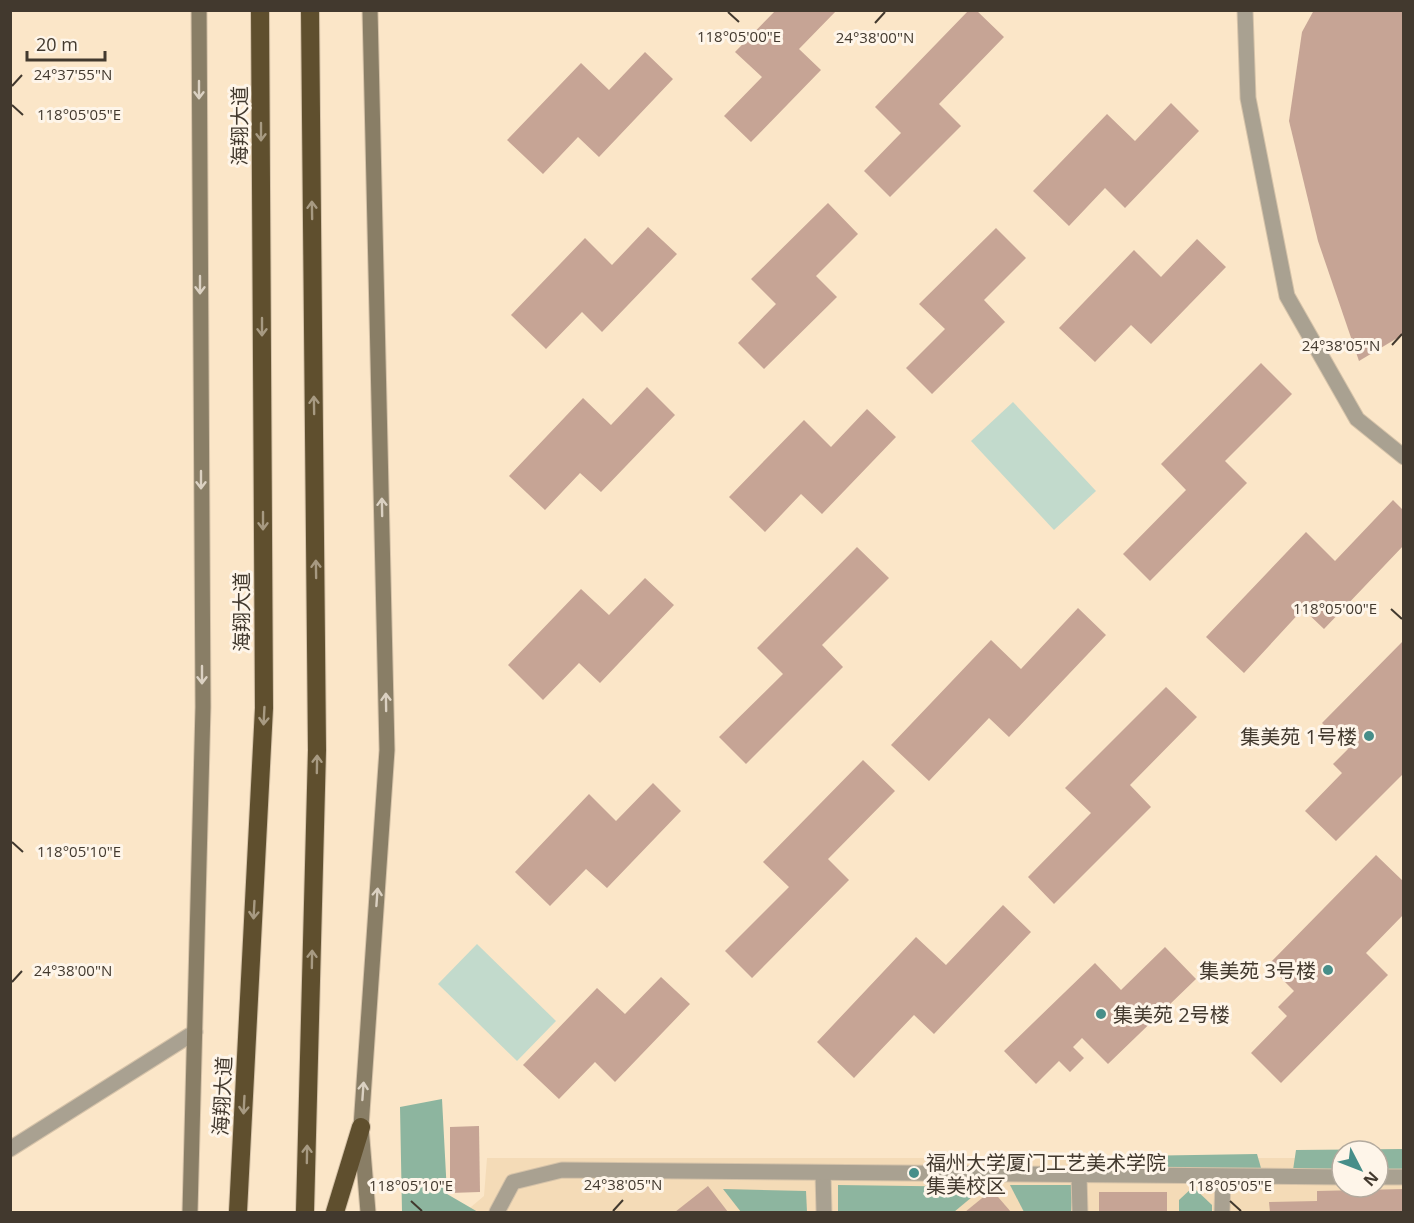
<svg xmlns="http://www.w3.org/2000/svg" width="1414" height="1223" font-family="'Open Sans','Noto Sans SC',sans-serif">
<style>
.built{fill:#f4dbb7}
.green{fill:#c2dacc}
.forest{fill:#8db59f}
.building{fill:#c6a495}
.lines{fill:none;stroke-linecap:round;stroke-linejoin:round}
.street-casing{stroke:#d6c3a9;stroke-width:17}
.secondary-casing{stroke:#d6c3a9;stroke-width:17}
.highway-casing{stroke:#d6c3a9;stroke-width:20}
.street{stroke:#a9a191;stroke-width:15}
.secondary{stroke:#897e66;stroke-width:15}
.highway{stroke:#5f4f2e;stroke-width:18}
.oneway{stroke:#dbd1c2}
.oneway2{stroke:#a79a82}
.ticks{fill:none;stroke:#42392e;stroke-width:2}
.poi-dot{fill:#478e89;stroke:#fef5e9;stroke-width:2}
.labels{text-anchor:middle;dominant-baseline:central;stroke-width:6;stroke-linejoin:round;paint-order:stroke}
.street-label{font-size:20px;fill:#42392e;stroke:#fef5e9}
.poi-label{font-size:20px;fill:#42392e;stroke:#fef5e9;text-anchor:end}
.ticks-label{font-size:15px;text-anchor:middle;fill:#42392e;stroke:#fef5e9;stroke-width:6;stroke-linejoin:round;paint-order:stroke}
</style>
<rect width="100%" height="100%" fill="#fbe6c8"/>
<!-- built -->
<polygon class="built" points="487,1158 1342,1158 1342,1187 1378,1187 1378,1158 1403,1158 1403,1212 465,1212 484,1196"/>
<!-- green -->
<g class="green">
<polygon points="1013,402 1096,491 1054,530 971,441"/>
<polygon points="477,944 556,1021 517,1061 438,984"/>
</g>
<!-- forest -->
<g class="forest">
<polygon points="442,1099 447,1194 478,1212 402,1212 400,1107"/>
<polygon points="1403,1149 1403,1170 1378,1170 1378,1151 1342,1151 1342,1170 1293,1170 1296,1150"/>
<polygon points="1257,1154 1261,1168 1133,1171 1132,1156"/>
<polygon points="838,1185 984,1187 954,1212 838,1212"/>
<polygon points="1010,1185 1073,1185 1071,1212 1024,1212"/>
<polygon points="1193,1187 1212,1205 1212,1212 1179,1212 1179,1200"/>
<polygon points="723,1189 806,1191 807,1212 741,1212"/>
</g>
<!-- building -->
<g class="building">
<polygon points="776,10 837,10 799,49 821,70 751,142 724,116 762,77 735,52"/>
<polygon points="969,10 976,10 1004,37 939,104 961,126 890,197 864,171 901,133 875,107"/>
<polygon points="1314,10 1404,10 1404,334 1359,361 1318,241 1289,121 1302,32"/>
<polygon points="645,52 673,79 599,157 578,137 543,174 507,140 581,63 609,90"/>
<polygon points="1171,103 1199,131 1125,208 1105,188 1069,226 1033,191 1107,114 1135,141"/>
<polygon points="828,203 858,234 816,276 837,297 764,369 738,343 776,304 751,279"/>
<polygon points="648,227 677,254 602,332 582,312 546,349 511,315 585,238 612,265"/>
<polygon points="996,228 1026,258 984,300 1005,322 932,394 906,368 945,329 919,304"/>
<polygon points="1197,239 1226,267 1151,344 1131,325 1095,362 1059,328 1134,250 1161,277"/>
<polygon points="1261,363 1292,394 1225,461 1247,483 1150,581 1123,554 1186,490 1161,464"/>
<polygon points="647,387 675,415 601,492 580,473 545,510 509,476 583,398 611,425"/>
<polygon points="867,409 896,437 822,514 801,494 765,532 729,497 804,420 831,447"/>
<polygon points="1393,500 1404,511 1404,545 1324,629 1303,609 1244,673 1206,637 1306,532 1335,561"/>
<polygon points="857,547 889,578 822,645 843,667 746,764 719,737 783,674 757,648"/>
<polygon points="645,578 674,605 600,683 579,663 543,700 508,665 581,589 609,615"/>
<polygon points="1078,608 1106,635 1009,737 989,718 929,781 891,745 991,640 1021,669"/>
<polygon points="1404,640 1404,773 1336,841 1305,811 1342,773 1333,764 1348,749 1322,723"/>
<polygon points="1166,687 1197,717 1130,785 1151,807 1054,904 1028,877 1091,813 1065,788"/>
<polygon points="863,760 895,791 828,859 849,880 752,978 725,951 789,887 763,862"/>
<polygon points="653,783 681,811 607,888 586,869 550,906 515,872 589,794 616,821"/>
<polygon points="1376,855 1404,882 1404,914 1366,953 1388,975 1281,1083 1251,1053 1287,1016 1278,1007 1294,991 1268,965"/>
<polygon points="1003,905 1031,932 934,1034 914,1015 854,1078 817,1042 916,937 946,965"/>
<polygon points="1165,947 1196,979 1108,1064 1082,1038 1073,1047 1084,1058 1070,1072 1059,1061 1036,1084 1004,1051 1095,963 1121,990"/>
<polygon points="661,977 690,1004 615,1082 595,1062 559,1099 523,1065 597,988 625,1014"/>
<polygon points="479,1126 480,1192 450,1193 450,1127"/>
<polygon points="708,1186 728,1212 675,1212"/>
<polygon points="1404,1189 1404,1212 1270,1212 1269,1202 1317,1201 1317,1191"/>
<polygon points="992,1190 1011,1212 965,1212"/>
<rect x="1099" y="1192" width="68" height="20"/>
</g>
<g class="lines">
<!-- street casing -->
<g class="street-casing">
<g id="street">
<polyline points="1245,10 1248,98 1287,296 1357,419 1404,457"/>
<polyline points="10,1149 195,1032"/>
<polyline points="823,1173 824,1212"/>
<polyline points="1079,1176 1080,1212"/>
<polyline points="1378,1177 1404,1177"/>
<polyline points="497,1212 513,1182 562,1170 1342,1177"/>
<polyline points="1222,1212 1223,1177"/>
</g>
</g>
<!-- secondary casing -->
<g class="secondary-casing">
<g id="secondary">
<polyline points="190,1212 203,707 199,10"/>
<polyline points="368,1212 361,1127 387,750 370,10"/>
</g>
</g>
<!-- highway casing -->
<g class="highway-casing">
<g id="highway">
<polyline points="238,1212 264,708 260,10"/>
<polyline points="305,1212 317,750 310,10"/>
<polyline points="335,1212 361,1127"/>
</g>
</g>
<!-- street -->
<use href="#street" class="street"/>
<!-- secondary -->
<use href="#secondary" class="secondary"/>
<!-- highway -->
<use href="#highway" class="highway"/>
</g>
<!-- one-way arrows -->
<defs><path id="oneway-shaft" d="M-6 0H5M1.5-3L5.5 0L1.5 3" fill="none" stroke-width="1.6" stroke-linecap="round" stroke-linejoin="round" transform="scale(1.5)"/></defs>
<g class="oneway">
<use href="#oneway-shaft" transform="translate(199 90) rotate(90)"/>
<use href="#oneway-shaft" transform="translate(200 285) rotate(90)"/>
<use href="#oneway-shaft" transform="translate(201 480) rotate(90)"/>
<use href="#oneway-shaft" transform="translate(382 507) rotate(-91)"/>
<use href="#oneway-shaft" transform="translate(202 675) rotate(90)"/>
<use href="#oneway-shaft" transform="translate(386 702) rotate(-91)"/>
<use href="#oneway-shaft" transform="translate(377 897) rotate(-86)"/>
<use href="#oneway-shaft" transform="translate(363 1091) rotate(-86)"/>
</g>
<g class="oneway2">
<use href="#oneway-shaft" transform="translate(261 132) rotate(90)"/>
<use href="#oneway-shaft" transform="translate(312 210) rotate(-91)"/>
<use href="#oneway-shaft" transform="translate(262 327) rotate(90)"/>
<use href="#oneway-shaft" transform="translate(314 405) rotate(-91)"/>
<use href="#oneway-shaft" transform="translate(263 521) rotate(90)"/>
<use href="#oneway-shaft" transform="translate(316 569) rotate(-91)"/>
<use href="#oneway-shaft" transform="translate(264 716) rotate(93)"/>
<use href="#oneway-shaft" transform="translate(317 764) rotate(-89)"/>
<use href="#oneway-shaft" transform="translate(254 910) rotate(93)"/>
<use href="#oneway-shaft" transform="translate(312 959) rotate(-89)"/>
<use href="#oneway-shaft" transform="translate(244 1105) rotate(93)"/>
<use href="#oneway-shaft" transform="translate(307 1154) rotate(-89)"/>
</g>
<!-- ticks -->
<path class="ticks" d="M728,12l11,10M875,23l10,-11M12,86l10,-11M12,105l11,10M1392,345l10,-11M1391,609l11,10M12,842l11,10M12,982l10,-11M411,1201l11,10M1230,1201l11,10M613,1211l10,-11"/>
<!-- markers -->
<g class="poi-dot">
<circle cx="1369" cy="736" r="6"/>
<circle cx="1328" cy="970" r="6"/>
<circle cx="1101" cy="1014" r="6"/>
<circle cx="914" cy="1173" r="6"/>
</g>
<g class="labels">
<!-- street labels -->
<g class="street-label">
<text transform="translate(239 126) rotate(-90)">海翔大道</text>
<text transform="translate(241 612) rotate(-90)">海翔大道</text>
<text transform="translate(222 1096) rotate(-87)">海翔大道</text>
</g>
<!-- poi labels -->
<g class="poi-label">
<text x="1357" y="736">集美苑 1号楼</text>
<text x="1316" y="970">集美苑 3号楼</text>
<text x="1113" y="1014" text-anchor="start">集美苑 2号楼</text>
<text x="926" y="1162" text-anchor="start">福州大学厦门工艺美术学院<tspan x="926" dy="23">集美校区</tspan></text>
</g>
</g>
<g class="ticks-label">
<text x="739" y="42">118°05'00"E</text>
<text x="875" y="43">24°38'00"N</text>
<text x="73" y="80">24°37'55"N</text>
<text x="79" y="120">118°05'05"E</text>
<text x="1341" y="351">24°38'05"N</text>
<text x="1335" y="614">118°05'00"E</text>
<text x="79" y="857">118°05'10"E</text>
<text x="73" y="976">24°38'00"N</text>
<text x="623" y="1190">24°38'05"N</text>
<text x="411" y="1191">118°05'10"E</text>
<text x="1230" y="1191">118°05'05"E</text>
</g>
<!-- border -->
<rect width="1414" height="1223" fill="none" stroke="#42392e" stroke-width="24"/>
<!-- north arrow -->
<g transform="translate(1360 1169) rotate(132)"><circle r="28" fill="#fef5e9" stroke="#b3aa9e" stroke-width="1.5"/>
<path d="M0-4.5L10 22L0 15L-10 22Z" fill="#478e89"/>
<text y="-9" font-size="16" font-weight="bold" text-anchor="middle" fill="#42392e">N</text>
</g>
<!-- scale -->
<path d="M27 51v9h78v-9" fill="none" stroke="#42392e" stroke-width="3"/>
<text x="36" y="51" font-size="18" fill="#42392e" stroke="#fef5e9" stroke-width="4.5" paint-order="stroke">20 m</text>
</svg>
